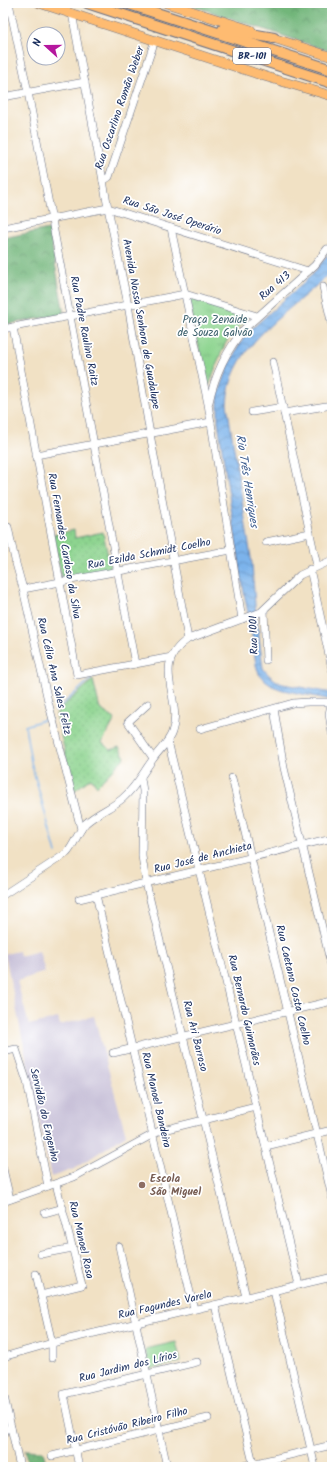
<svg xmlns="http://www.w3.org/2000/svg" width="335" height="1470" font-family="Kalam,sans-serif">
<style>
.industrial{fill:#c7c0d8}
.grass{fill:url(#grass-dots);stroke:#548276}
.forest{fill:url(#forest-crowns);stroke:#46726c}
.park{fill:url(#park-tufts);stroke:#548276}
.pitch{fill:#8dd48f;stroke:#548276}
.water{fill:url(#water-waves);stroke:#4b71a4}
.lines{fill:none;stroke-linecap:round;stroke-linejoin:round}
.stream{stroke:#7bb3eb;stroke-width:1.5}
.minor-casing{stroke:#666d82;stroke-width:8}
.major-casing{stroke:#666d82;stroke-width:10}
.highway-casing{stroke:#666d82;stroke-width:12}
.minor{stroke:#fff;stroke-width:7}
.major{stroke:#febb71;stroke-width:9}
.highway{stroke:#febb71;stroke-width:10}
.education-dot{fill:#8d6e63;stroke:#fff;stroke-width:1.5}
.labels{text-anchor:middle;dominant-baseline:central;stroke-width:3.5;stroke-linejoin:round;paint-order:stroke}
.shield{fill:#fff;stroke:#5f6d8e;stroke-width:1}
.shield-label{font-size:10px;font-weight:bold;fill:#1b2f5e}
.street-label{font-size:11px;fill:#1b2f5e;stroke:#fff}
.park-label{font-size:11px;fill:#3d616d;stroke:#fff}
.education-label{font-size:11px;font-weight:bold;fill:#785e54;stroke:#fff;text-anchor:start}
.water-label{font-size:12px;font-style:italic;fill:#3d5d8f;stroke:#fff}
</style>
<defs>
<pattern id="grass-dots" width="8" height="8" patternUnits="userSpaceOnUse"><rect width="8" height="8" fill="#8dd48f"/><path d="M2 2h.1M6 6h.1" fill="none" stroke="#79b67e" stroke-width="1.8" stroke-linecap="round"/></pattern>
<pattern id="forest-crowns" width="20" height="18" patternUnits="userSpaceOnUse"><rect width="20" height="18" fill="#72b67a"/><path d="M2 6a3 3 0 1 1 6 0M12 15a3 3 0 1 1 6 0" fill="none" stroke="#5d9467"/></pattern>
<pattern id="park-tufts" width="24" height="20" patternUnits="userSpaceOnUse"><rect width="24" height="20" fill="#8dd48f"/><path d="M3 7l-1-3M5 7V3M7 7l1-3M15 17l-1-3M17 17v-4M19 17l1-3" fill="none" stroke="#79b67e"/></pattern>
<pattern id="water-waves" width="16" height="10" patternUnits="userSpaceOnUse"><rect width="16" height="10" fill="#7bb3eb"/><path d="M0 5q4-4 8 0t8 0" fill="none" stroke="#6492c2"/></pattern>
</defs>
<rect width="100%" height="100%" fill="#fff"/>
<filter id="ink" filterUnits="userSpaceOnUse"><feTurbulence type="fractalNoise" baseFrequency=".025" numOctaves="2"/><feDisplacementMap in="SourceGraphic" scale="8" xChannelSelector="R" yChannelSelector="G"/><feConvolveMatrix kernelMatrix="1 2 1 2 8 2 1 2 1" color-interpolation-filters="sRGB"/></filter>
<filter id="wash" filterUnits="userSpaceOnUse"><feTurbulence type="fractalNoise" baseFrequency=".012" numOctaves="4" result="noise"/><feDisplacementMap in="SourceGraphic" scale="16" xChannelSelector="R" yChannelSelector="G"/><feGaussianBlur stdDeviation="0.9" result="paint"/><feColorMatrix in="noise" values="0 0 0 0 0 0 0 0 0 0 0 0 0 0 0 0 0 1.4 0 .05"/><feComposite in="paint" operator="in"/></filter>
<g filter="url(#wash)">
<rect width="100%" height="100%" fill="#f1e1c4"/>
<!-- industrial -->
<polygon class="industrial" points="19,951 20,956 39,951 45,972 17,981 29,1025 58,1018 60,1025 94,1016 126,1135 74,1169 51,1177 5,954"/>
<!-- grass -->
<g class="grass">
<polygon points="74,530 75,538 103,532 111,570 62,579 53,535"/>
<polygon points="93,680 100,709 115,719 102,743 111,750 119,747 125,757 97,786 91,778 74,791 56,714 63,706"/>
</g>
<!-- forest -->
<g class="forest">
<polygon points="185,3 332,3 332,52"/>
<polygon points="49,229 64,314 3,325 3,238"/>
<polygon points="25,1450 43,1451 47,1467 28,1467"/>
</g>
<!-- park -->
<path class="park" d="M189,298l57,17 1,2c-2,7 -10,10 -15,16 -11,15 -16,35 -23,52l-3,-1z"/>
<!-- pitch -->
<polygon class="pitch" points="176,1342 181,1362 150,1369 145,1349"/>
<!-- water -->
<path class="water" d="M332,249c0,5 1,13 0,18 -2,7 -17,20 -23,25 -36,31 -79,60 -82,112l25,160 3,41 8,63c6,8 11,12 20,16l49,9v7l-49,-10 -11,-4 -7,-5 -6,-7 -3,-9 -5,-37 -7,-35 -21,-137 -5,-35v-26l12,-32 7,-14 10,-16 66,-59z"/>
<g class="lines">
<!-- stream -->
<g class="stream">
<polyline points="55,711 92,678"/>
<polyline points="49,718 25,726 31,762 56,853"/>
</g>
</g>
</g>
<g filter="url(#ink)">
<g class="lines">
<!-- minor casing -->
<g class="minor-casing">
<g id="minor">
<polyline points="9,3 28,92 135,664"/>
<polyline points="72,13 108,208 128,305 150,434 188,639"/>
<polyline points="3,97 85,82"/>
<polyline points="103,181 109,177 155,40"/>
<polyline points="3,228 108,208 308,271"/>
<polyline points="171,228 208,404 242,619"/>
<polyline points="323,287 332,325"/>
<polyline points="13,327 77,675 172,657"/>
<polyline points="3,329 185,294 257,316"/>
<polyline points="273,362 317,566"/>
<path d="M209,402c6,-28 17,-51 35,-73l71,-64 12,-16"/>
<polyline points="252,412 283,407"/>
<polyline points="284,413 332,405"/>
<polyline points="36,455 211,422"/>
<polyline points="8,527 15,560 23,589 48,701 81,829"/>
<polyline points="266,542 310,533"/>
<polyline points="310,569 332,669"/>
<polyline points="23,589 231,550"/>
<polyline points="264,610 266,660"/>
<polyline points="332,700 329,714 332,733"/>
<polyline points="148,704 128,722 153,758"/>
<polyline points="274,709 284,768 332,969"/>
<polyline points="200,729 293,703 308,702 331,702"/>
<polyline points="168,741 299,1285"/>
<polyline points="141,778 143,791 142,856 146,883 246,1297"/>
<polyline points="232,778 332,1197"/>
<path d="M3,895l64,-42c8,-9 11,-22 19,-30 11,-10 25,-15 36,-24 15,-13 20,-25 31,-40 6,-9 16,-17 19,-27 12,-33 -23,-67 16,-93l73,-27 39,-37 32,-15"/>
<polyline points="96,895 194,1309"/>
<polyline points="79,899 332,838"/>
<polyline points="3,1052 16,1049 27,1082 48,1186"/>
<polyline points="113,1053 332,1001"/>
<polyline points="266,1146 332,1130"/>
<polyline points="3,1169 10,1199"/>
<polyline points="3,1202 74,1177 159,1131 256,1107"/>
<polyline points="45,1213 63,1208"/>
<polyline points="119,1246 167,1467"/>
<polyline points="41,1254 73,1248"/>
<polyline points="36,1274 52,1343 52,1358"/>
<polyline points="330,1277 332,1286"/>
<polyline points="274,1291 315,1467"/>
<polyline points="41,1295 82,1285 56,1184"/>
<polyline points="215,1305 254,1467"/>
<polyline points="3,1357 52,1343 332,1277"/>
<polyline points="3,1392 20,1467"/>
<polyline points="3,1430 11,1428"/>
<polyline points="52,1456 208,1418"/>
<polyline points="79,1467 64,1394 197,1362"/>
<polyline points="239,1467 332,1445"/>
</g>
</g>
<!-- major casing -->
<g class="major-casing">
<g id="major">
<polyline points="39,3 267,77 332,96"/>
<polyline points="166,3 251,30"/>
<polyline points="267,36 332,57"/>
</g>
</g>
<!-- highway casing -->
<g class="highway-casing">
<g id="highway">
<polyline points="87,3 332,83"/>
<polyline points="126,3 332,70"/>
<polyline points="223,29 274,38"/>
</g>
</g>
<!-- minor -->
<use href="#minor" class="minor"/>
<!-- major -->
<use href="#major" class="major"/>
<!-- highway -->
<use href="#highway" class="highway"/>
</g>
</g>
<!-- markers -->
<circle class="education-dot" cx="142" cy="1185" r="4"/>
<g class="labels">
<!-- shield labels -->
<rect class="shield" x="233" y="48" width="38" height="16" rx="3"/>
<g class="shield-label">
<text x="252" y="56">BR-101</text>
</g>
<!-- street labels -->
<g class="street-label">
<text transform="translate(120 108) rotate(-71)">Rua Oscarlino Romão Weber</text>
<text transform="translate(172 216) rotate(18)">Rua São José Operário</text>
<text transform="translate(275 286) rotate(-41)">Rua 413</text>
<text transform="translate(141 324) rotate(80)">Avenida Nossa Senhora de Guadalupe</text>
<text transform="translate(84 331) rotate(79)">Rua Padre Raulino Raitz</text>
<text transform="translate(64 546) rotate(80)">Rua Fernandes Cardoso da Silva</text>
<text transform="translate(149 554) rotate(-11)">Rua Ezilda Schmidt Coelho</text>
<text transform="translate(254 635) rotate(-92)">Rua 1001</text>
<text transform="translate(54 676) rotate(77)">Rua Célia Ana Sales Feltz</text>
<text transform="translate(203 858) rotate(-14)">Rua José de Anchieta</text>
<text transform="translate(293 985) rotate(77)">Rua Caetano Costa Coelho</text>
<text transform="translate(244 1010) rotate(77)">Rua Bernardo Guimarães</text>
<text transform="translate(195 1036) rotate(76)">Rua Ari Barroso</text>
<text transform="translate(156 1100) rotate(77)">Rua Manoel Bandeira</text>
<text transform="translate(44 1115) rotate(77)">Servidão do Engenho</text>
<text transform="translate(81 1240) rotate(77)">Rua Manoel Rosa</text>
<text transform="translate(165 1305) rotate(-13)">Rua Fagundes Varela</text>
<text transform="translate(128 1367) rotate(-14)">Rua Jardim dos Lírios</text>
<text transform="translate(127 1426) rotate(-14)">Rua Cristóvão Ribeiro Filho</text>
</g>
<!-- park labels -->
<g class="park-label">
<text x="215" y="320">Praça Zenaide<tspan x="215" dy="13">de Souza Galvão</tspan></text>
</g>
<!-- education labels -->
<g class="education-label">
<text x="150" y="1179">Escola<tspan x="150" dy="13">São Miguel</tspan></text>
</g>
<!-- water labels -->
<g class="water-label">
<text transform="translate(247 481) rotate(81)">Rio Três Henriques</text>
</g>
</g>
<!-- margin -->
<rect width="335" height="1470" fill="none" stroke="#fff" stroke-width="16"/>
<!-- north arrow -->
<g transform="translate(46 46) rotate(291)"><circle r="19" fill="#ffffff" stroke="#a4acbf"/>
<path d="M0-3L7 15L0 10L-7 15Z" fill="#b5179e"/>
<text y="-6" font-size="11" font-weight="bold" text-anchor="middle" fill="#1b2f5e">N</text>
</g>
</svg>
